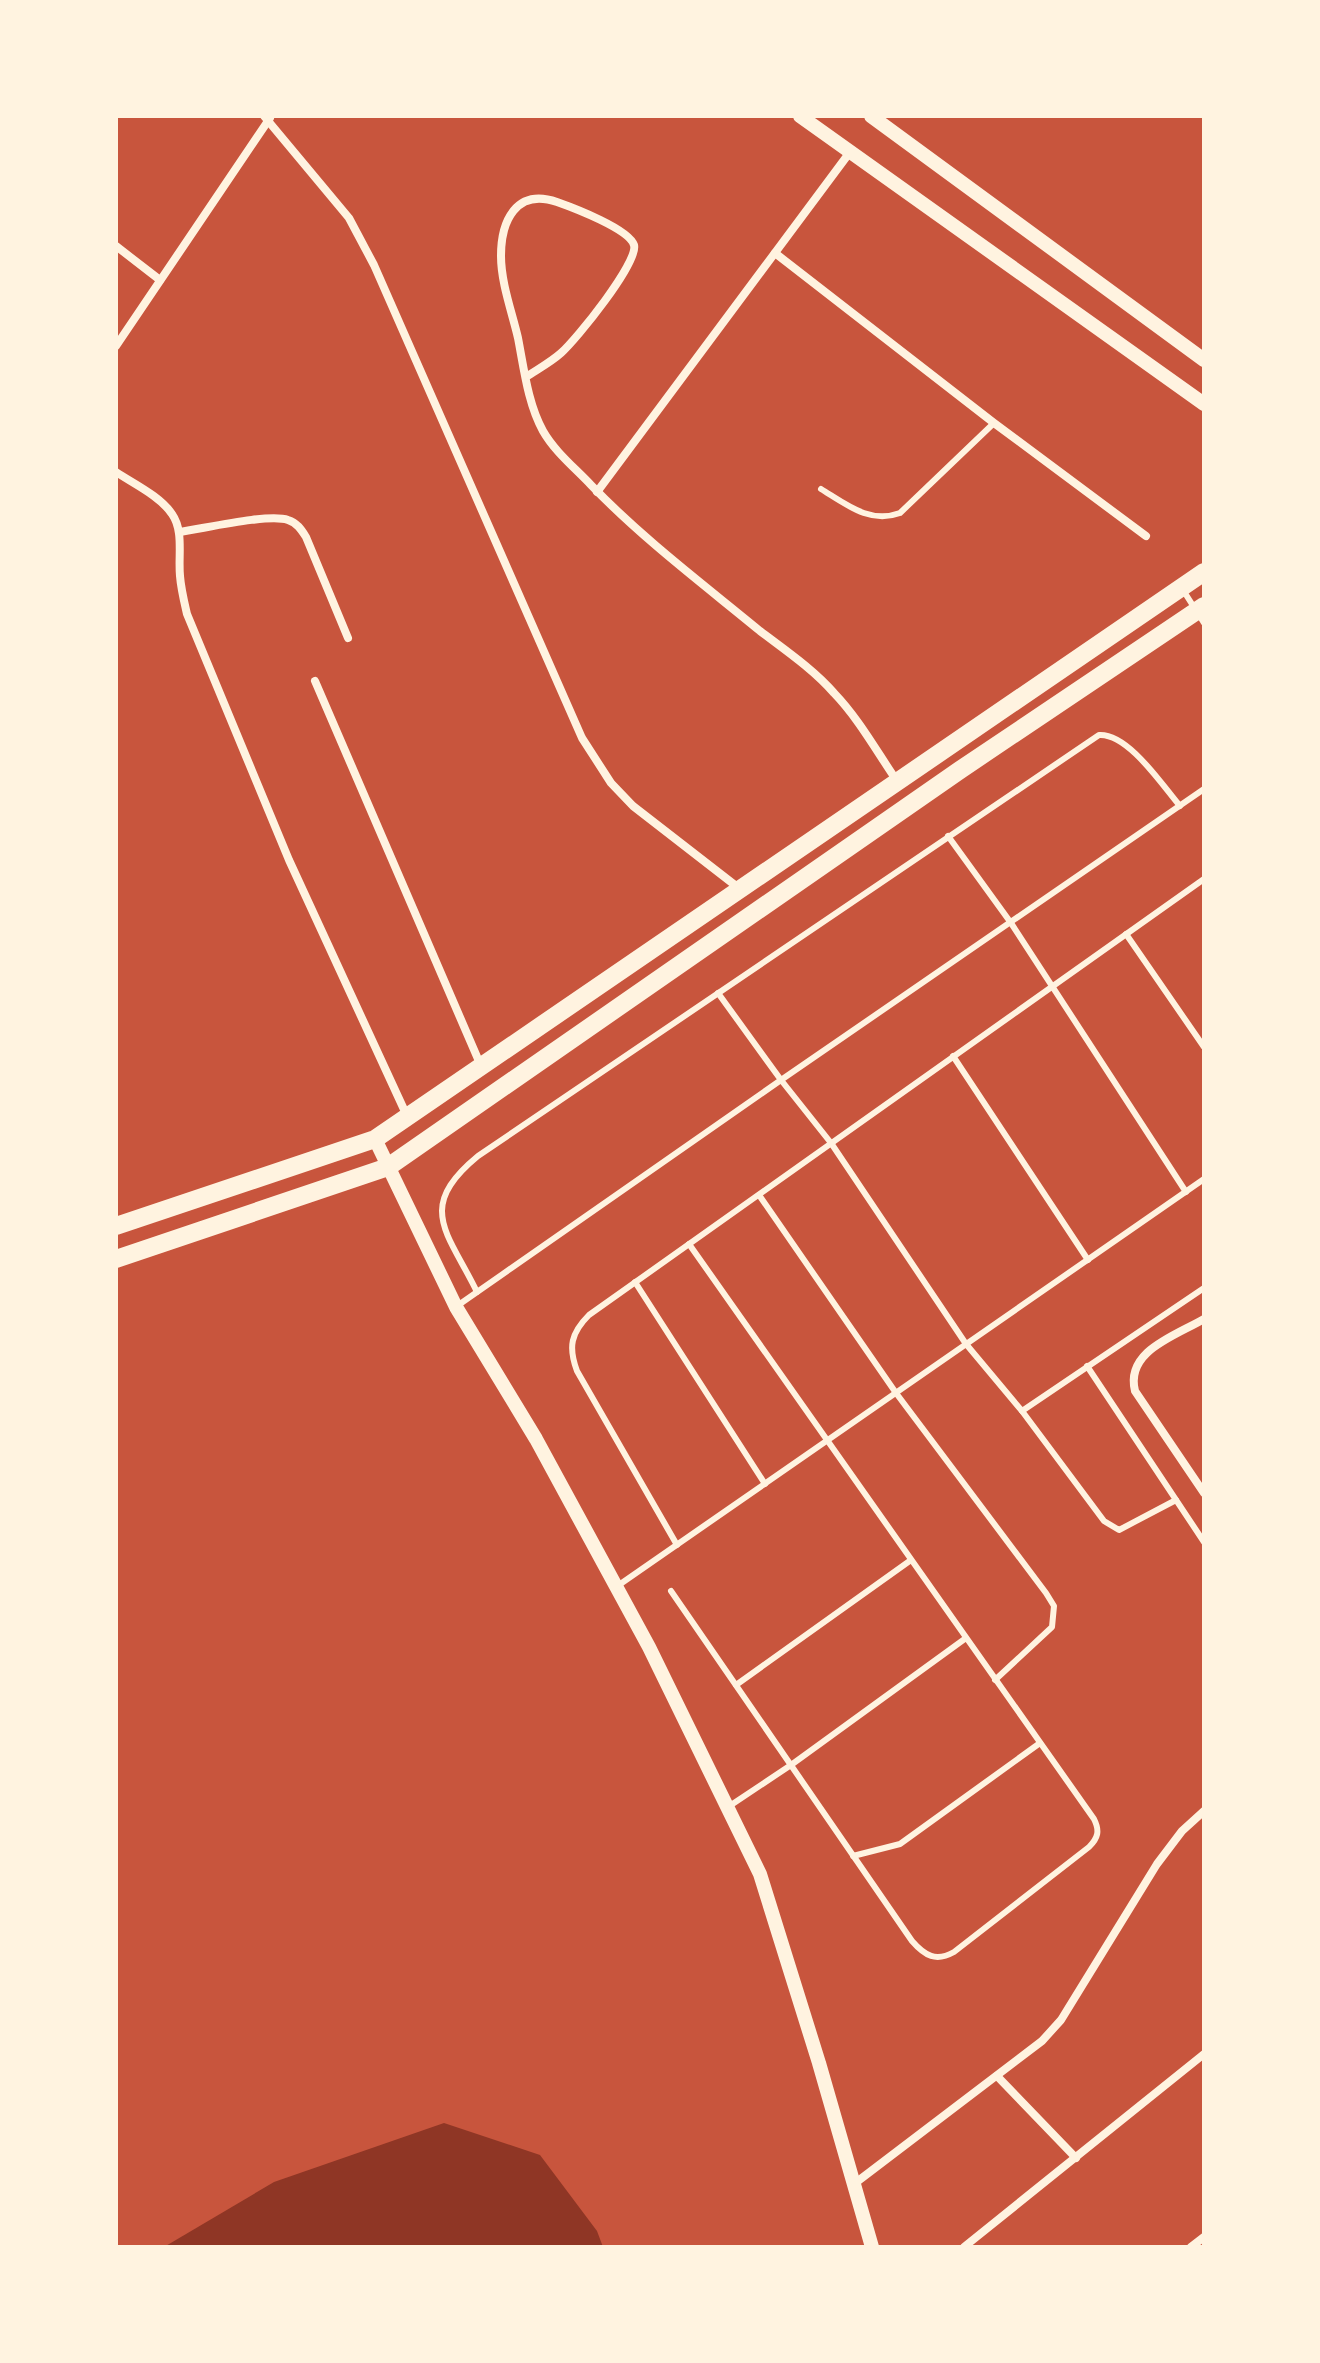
<svg xmlns="http://www.w3.org/2000/svg" width="1320" height="2363" font-family="'Work Sans',sans-serif">
<style>
.water{fill:#8f3625}
.lines{fill:none;stroke-linecap:round;stroke-linejoin:round}
.service{stroke:#fff3e0;stroke-width:6}
.minor{stroke:#fff3e0;stroke-width:8}
.tertiary{stroke:#fff3e0;stroke-width:14}
.primary{stroke:#fff3e0;stroke-width:18}
</style>
<rect width="100%" height="100%" fill="#c8553d"/>
<!-- water -->
<polygon class="water" points="444,2123 540,2155 597,2231 603,2247 164,2247 274,2182"/>
<g class="lines">
<!-- service -->
<g class="service">
<path d="M821,489c26,16 49,35 79,24l94,-90"/>
<polyline points="1183,590 1204,623"/>
<polyline points="948,836 1011,923 1186,1192"/>
<polyline points="1126,934 1204,1047"/>
<polyline points="718,993 781,1080 831,1143 966,1344 1022,1411 1104,1521 1119,1530 1176,1500"/>
<polyline points="953,1056 1088,1260"/>
<polyline points="759,1195 896,1393 1046,1593 1054,1606 1052,1627 995,1680"/>
<polyline points="635,1282 765,1484"/>
<path d="M477,1292c-29,-60 -62,-84 1,-136l621,-421c29,-2 63,50 81,71"/>
<polyline points="457,1306 781,1080 1204,789"/>
<polyline points="1087,1366 1204,1542"/>
<polyline points="1022,1411 1204,1288"/>
<path d="M677,1545l-100,-174c-9,-24 -6,-38 12,-56l615,-436"/>
<polyline points="616,1587 1204,1179"/>
<path d="M671,1591l241,350c13,15 24,21 42,11l135,-105c9,-9 11,-16 5,-28l-405,-575"/>
<polyline points="736,1685 911,1560"/>
<polyline points="728,1807 791,1765 966,1638"/>
<polyline points="853,1856 900,1844 1040,1743"/>
</g>
<!-- minor -->
<g class="minor">
<polyline points="264,116 349,218 374,265 582,738 611,783 633,806 740,889"/>
<polyline points="116,246 160,280"/>
<polyline points="775,253 994,423 1146,536"/>
<polyline points="116,346 270,118"/>
<path d="M526,377c12,-8 25,-15 35,-24 15,-13 78,-91 73,-108 -5,-16 -60,-37 -77,-43 -41,-14 -56,19 -56,54 0,27 11,56 17,82 6,31 10,66 25,93 12,21 32,37 48,54 52,54 112,99 169,146 25,19 53,38 74,62 25,26 43,59 63,88"/>
<path d="M116,472c18,12 44,24 56,42 12,17 6,42 8,62 1,13 4,25 7,38l102,246 118,256"/>
<polyline points="597,492 850,152"/>
<path d="M179,532c23,-3 90,-19 109,-12 9,3 13,9 18,17l42,101"/>
<polyline points="315,681 481,1066"/>
<path d="M1204,1319c-29,17 -79,32 -69,72l69,102"/>
<polyline points="997,2076 1076,2158"/>
<polyline points="854,2184 1042,2041 1061,2020 1157,1864 1182,1831 1204,1811"/>
<polyline points="964,2247 1204,2054"/>
<polyline points="1191,2247 1204,2237"/>
</g>
<!-- tertiary -->
<g class="tertiary">
<polyline points="800,116 1204,404"/>
<polyline points="871,116 1204,360"/>
<polyline points="375,1139 456,1307 536,1439 649,1647 760,1874 819,2063 872,2247"/>
</g>
<!-- primary -->
<g class="primary">
<polyline points="116,1226 375,1139 1204,572"/>
<polyline points="116,1259 388,1167 960,770 1204,606"/>
</g>
</g>
<!-- border -->
<rect width="1320" height="2363" fill="none" stroke="#fff3e0" stroke-width="236"/>
</svg>
